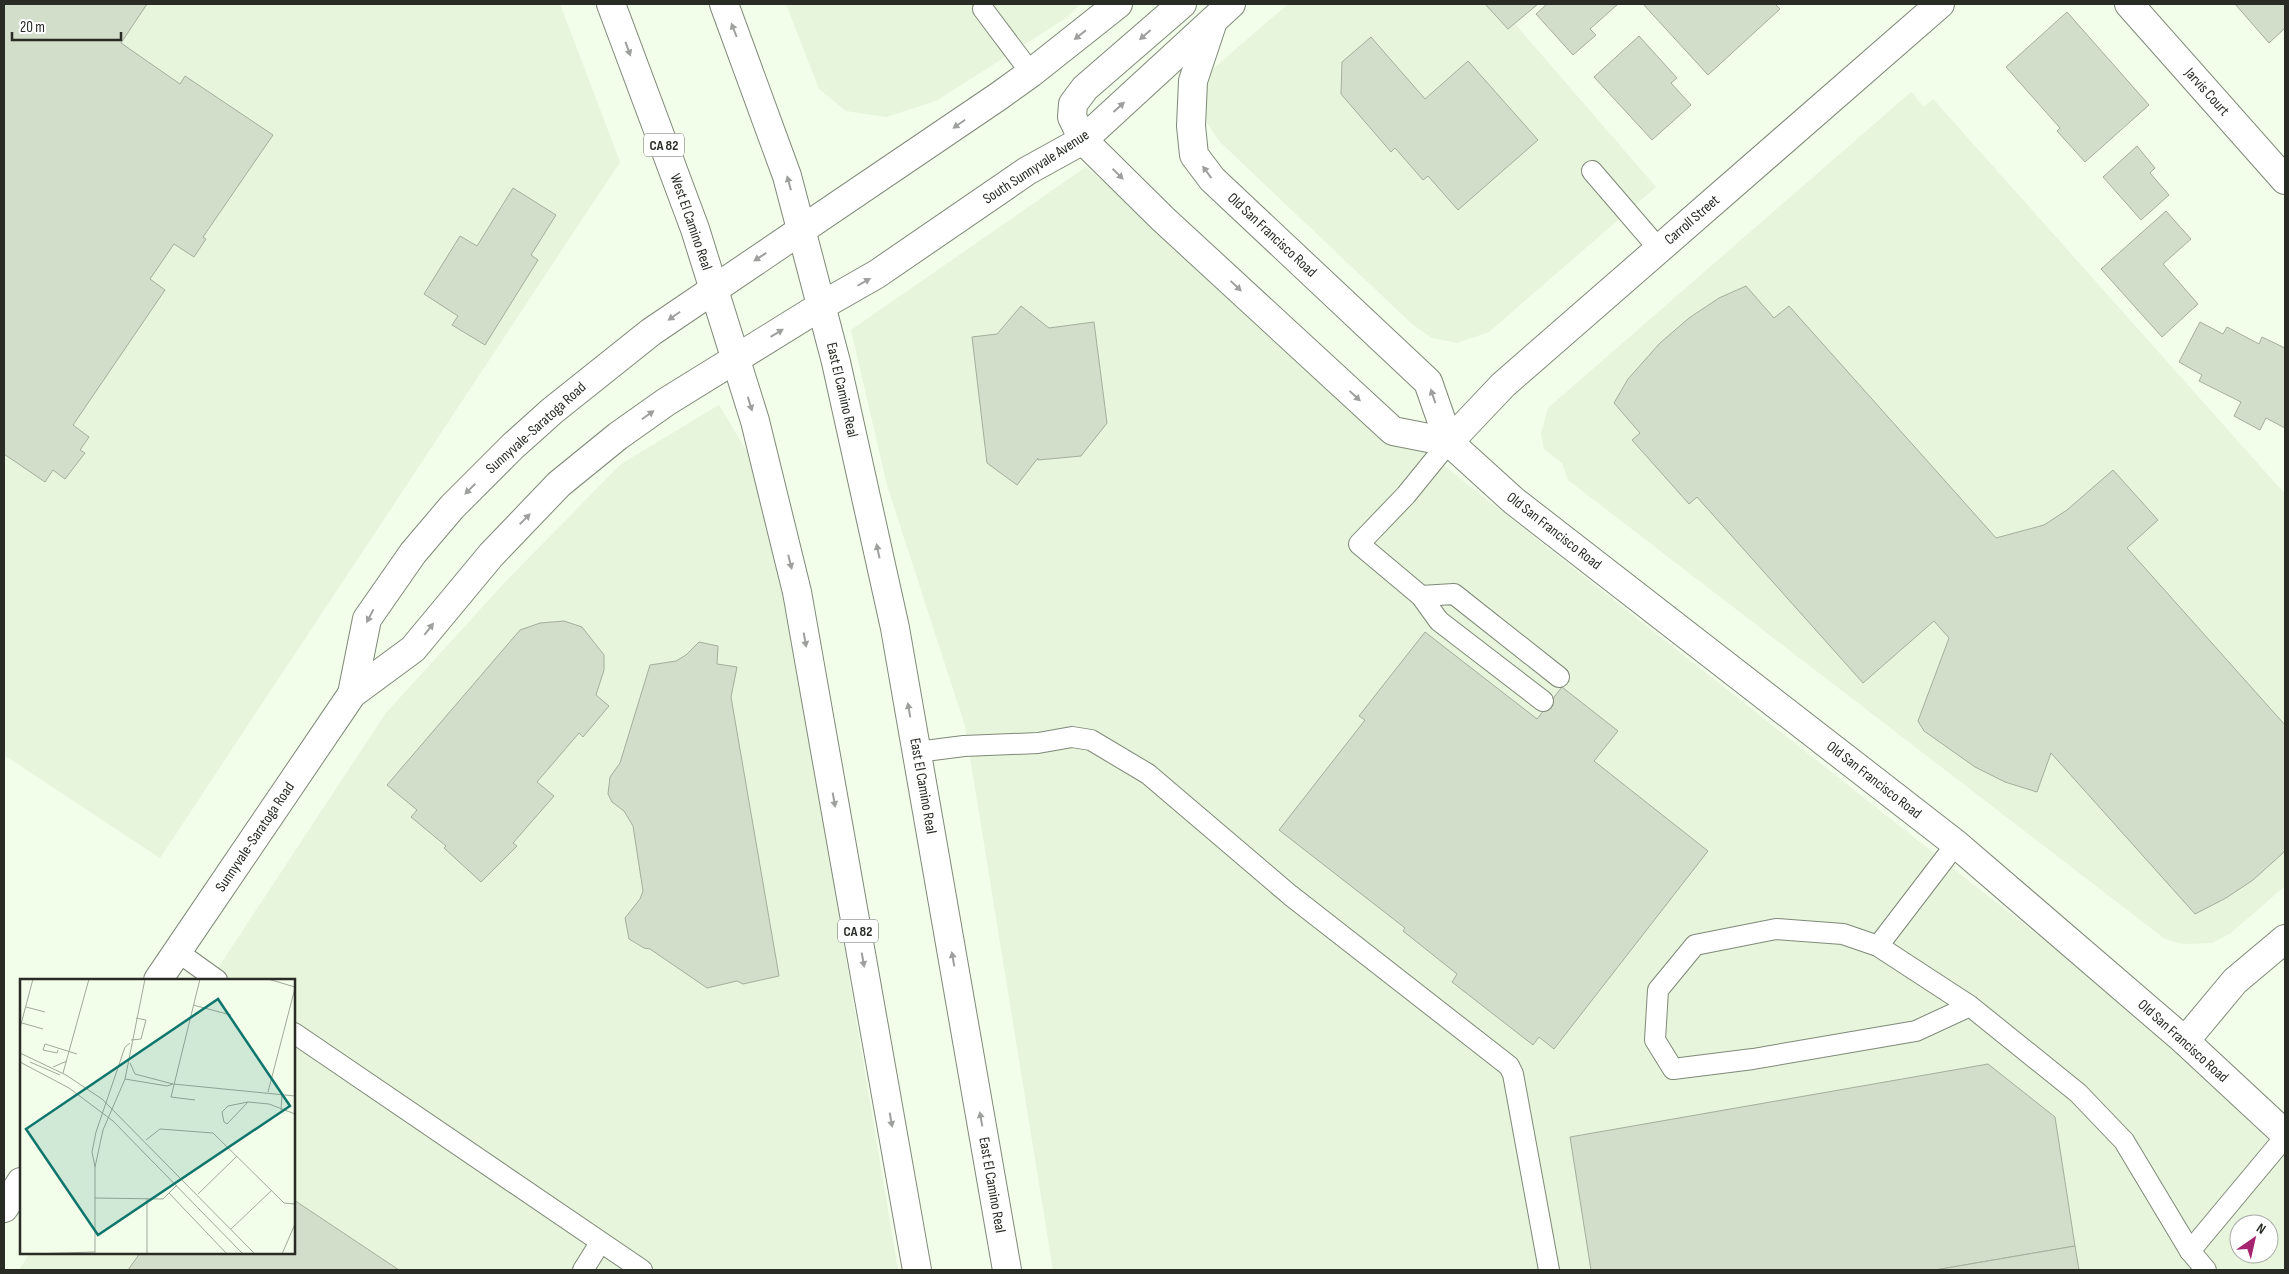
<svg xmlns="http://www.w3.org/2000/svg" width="2289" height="1274" font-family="'Sofia Sans Condensed',sans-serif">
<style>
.built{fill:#e6f5db;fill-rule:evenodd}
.building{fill:#d2ddca;stroke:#a4ae9c}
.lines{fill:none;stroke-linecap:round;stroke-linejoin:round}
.service-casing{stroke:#7f8978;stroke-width:22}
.minor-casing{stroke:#7f8978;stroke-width:30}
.secondary-casing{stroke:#7f8978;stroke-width:30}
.primary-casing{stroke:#7f8978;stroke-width:30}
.service{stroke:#fff;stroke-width:20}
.minor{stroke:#fff;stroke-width:28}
.secondary{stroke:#fff;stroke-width:28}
.primary{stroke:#fff;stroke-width:28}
.oneway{fill:#9ea09d}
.labels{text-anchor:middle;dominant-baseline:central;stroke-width:5;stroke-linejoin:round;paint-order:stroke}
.shield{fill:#fff;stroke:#686b66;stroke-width:1}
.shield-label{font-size:14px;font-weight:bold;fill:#282c25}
.street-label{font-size:15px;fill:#282c25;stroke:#fff}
.inset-road{fill:none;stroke:#a1a99b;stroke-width:1}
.view{fill:#0f766e;fill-opacity:0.15;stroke:#0f766e;stroke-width:2.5}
.inset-edge{fill:none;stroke:#282c25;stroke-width:2.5}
</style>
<rect width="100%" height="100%" fill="#f2fdea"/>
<!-- built -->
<g class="built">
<polygon points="4,4 560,4 620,162 160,858 4,755"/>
<polygon points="786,4 1081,4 1066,18 936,101 886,117 846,111 819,89"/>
<polygon points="1288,4 1538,4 1515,24 1656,187 1489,332 1457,343 1432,338 1412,324 1220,142 1207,123 1203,96 1206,80 1214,68"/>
<polygon points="1911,92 1924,107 1933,99 2285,494 2285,886 2231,933 2212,943 2182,944 2165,939 1568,480 1562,463 1544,449 1541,434 1548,408"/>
<path d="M1086,167l361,301 684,541 154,147v114h-1232l-88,-544 -78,-241 -36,-155zM2239,1224h30v30h-30z"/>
<polygon points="719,405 755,465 786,599 898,1270 19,1270 30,1253 294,1253 294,980 210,980 386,713 507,580 621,464"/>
</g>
<!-- building -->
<g class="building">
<polygon points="4,4 147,4 121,43 180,84 185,76 273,135 203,237 206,239 194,257 174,244 150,279 165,290 73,425 89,437 80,450 85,453 65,479 53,470 45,482 4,454"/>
<polygon points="1485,4 1538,4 1508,29"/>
<polygon points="1547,4 1618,4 1590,29 1596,35 1573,55 1536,14"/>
<polygon points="1643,4 1775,4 1780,9 1708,75"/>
<polygon points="2235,4 2285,4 2285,28 2269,43"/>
<polygon points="2067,12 2149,105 2085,162 2057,131 2060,128 2006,67"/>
<polygon points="1639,36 1677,78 1671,83 1691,105 1652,140 1594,77"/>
<polygon points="1371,37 1425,99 1468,61 1538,140 1458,210 1428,176 1423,180 1395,148 1391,152 1341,94 1342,62"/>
<polygon points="2137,146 2155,168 2150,173 2169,195 2141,220 2103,177"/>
<polygon points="513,188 556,215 531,255 538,260 485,345 452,325 458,316 424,294 460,236 477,246"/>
<polygon points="2166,211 2191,239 2163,264 2198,304 2162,337 2101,269"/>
<polygon points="1746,286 1774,318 1789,306 1996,538 2044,525 2067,510 2113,470 2158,520 2127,548 2285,725 2285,850 2283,853 2253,880 2226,898 2195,914 2051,753 2037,792 2005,782 1975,767 1924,731 1918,721 1949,638 1934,621 1863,683 1697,497 1689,504 1632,440 1640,433 1614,403 1628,379 1660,343 1689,318 1719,298"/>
<polygon points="1021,306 1049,328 1094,322 1107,423 1081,456 1038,460 1038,458 1017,485 987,463 972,337 997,334"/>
<polygon points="2200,322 2223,334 2227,327 2259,344 2262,337 2285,348 2285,428 2266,418 2260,430 2234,416 2241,402 2199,381 2202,375 2179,362"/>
<polygon points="564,621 582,627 604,655 604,670 596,695 609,706 583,737 579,733 537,782 554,796 513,843 517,846 481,882 444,848 446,846 411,817 417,810 387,785 520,630 540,623"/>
<polygon points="1425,632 1537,719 1562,687 1618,731 1594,761 1708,851 1554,1049 1539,1037 1533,1045 1452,982 1457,974 1403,931 1405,928 1279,830 1365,720 1359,716"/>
<polygon points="699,642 718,646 717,664 737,667 731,697 779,976 743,984 737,981 707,988 650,949 644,948 629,939 625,918 640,899 643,891 633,826 624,811 612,802 608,794 610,777 620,763 650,665 676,661 686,655"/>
<polygon points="1988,1064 2055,1117 2075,1246 1935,1270 1591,1270 1570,1137"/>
<polygon points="294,1200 399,1270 128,1270 140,1253 294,1253"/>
<polygon points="2075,1246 2079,1270 1935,1270"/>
</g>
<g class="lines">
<!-- service casing -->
<g class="service-casing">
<g id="service">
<polyline points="983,9 1031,73"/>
<polyline points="1592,171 1659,249"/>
<polyline points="1449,442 1406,495 1359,544 1421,596 1439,621 1543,701"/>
<polyline points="1421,596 1454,594 1559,677"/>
<polyline points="917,752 964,746 1038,743 1072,737 1091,740 1148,774 1290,895 1509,1066 1513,1074 1549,1270"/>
<polyline points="1878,946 1956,844"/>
<polyline points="178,952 217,980"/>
<polyline points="1970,1006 1878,946 1843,934 1776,929 1695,945 1658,990 1655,1040 1673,1069 1753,1059 1916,1031 1970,1006 2078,1093 2124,1141 2190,1251 2206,1270"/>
<polyline points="294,1033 642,1270"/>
<polyline points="2190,1251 2285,1137"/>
<polyline points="583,1270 600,1243"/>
</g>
</g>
<!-- minor casing -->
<g class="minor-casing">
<g id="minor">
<polyline points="2129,4 2285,180"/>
<polyline points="1449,442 1503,385 1940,4"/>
<polyline points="2185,1041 2235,981 2285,939"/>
</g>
</g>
<!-- secondary casing -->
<g class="secondary-casing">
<g id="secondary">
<polyline points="1182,4 1085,88 1073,104 1072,117 1083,140 1163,219 1393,431 1449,442"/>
<polyline points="1213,21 1193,81 1191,126 1194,155 1212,179 1428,382 1449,442 1514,501 1956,844 2185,1041 2285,1134"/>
<polyline points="352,694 367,619 413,553 452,507 513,446 552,411 651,332 999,96 1031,73 1118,4"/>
<polyline points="158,980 352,694 413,649 491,555 559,484 618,436 666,402 821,306 877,274 1027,171 1083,140 1231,4"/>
<polyline points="4,1208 21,1182"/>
</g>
</g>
<!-- primary casing -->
<g class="primary-casing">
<g id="primary">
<polyline points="611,4 695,229 755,421 797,592 917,1270"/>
<polyline points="724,4 787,176 836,362 895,628 1007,1270"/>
</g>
</g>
<!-- service -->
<use href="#service" class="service"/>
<!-- minor -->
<use href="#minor" class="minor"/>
<!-- secondary -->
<use href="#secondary" class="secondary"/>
<!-- primary -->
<use href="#primary" class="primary"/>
</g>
<!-- one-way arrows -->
<defs><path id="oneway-solid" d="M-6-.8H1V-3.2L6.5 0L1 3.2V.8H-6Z" transform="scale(1.25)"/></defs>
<g class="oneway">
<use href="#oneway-solid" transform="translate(734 30) rotate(-111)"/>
<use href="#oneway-solid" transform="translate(1080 35) rotate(142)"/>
<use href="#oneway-solid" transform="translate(1145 35) rotate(139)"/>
<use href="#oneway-solid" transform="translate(628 49) rotate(70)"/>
<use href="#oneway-solid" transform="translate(1119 107) rotate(-42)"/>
<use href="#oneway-solid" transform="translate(959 124) rotate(145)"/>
<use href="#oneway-solid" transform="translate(1207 172) rotate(-126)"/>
<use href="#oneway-solid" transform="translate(1118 174) rotate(44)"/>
<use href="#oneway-solid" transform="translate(789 183) rotate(-105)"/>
<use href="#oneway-solid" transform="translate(760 257) rotate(147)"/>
<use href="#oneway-solid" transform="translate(864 282) rotate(-30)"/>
<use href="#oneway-solid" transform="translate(1236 286) rotate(43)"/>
<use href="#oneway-solid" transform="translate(674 316) rotate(145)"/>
<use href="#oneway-solid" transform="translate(777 333) rotate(-31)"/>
<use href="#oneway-solid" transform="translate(1355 396) rotate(43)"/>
<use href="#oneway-solid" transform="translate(1433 396) rotate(-109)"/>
<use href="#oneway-solid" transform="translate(750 404) rotate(73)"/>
<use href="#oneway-solid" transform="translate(648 415) rotate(-35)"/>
<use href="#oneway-solid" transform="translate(470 489) rotate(135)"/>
<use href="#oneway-solid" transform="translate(525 519) rotate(-45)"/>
<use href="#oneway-solid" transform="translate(878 551) rotate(-102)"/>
<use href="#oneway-solid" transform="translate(790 562) rotate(76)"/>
<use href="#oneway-solid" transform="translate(370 616) rotate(118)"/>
<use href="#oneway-solid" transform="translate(429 629) rotate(-52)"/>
<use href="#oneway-solid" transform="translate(805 640) rotate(80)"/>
<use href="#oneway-solid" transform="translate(909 710) rotate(-100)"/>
<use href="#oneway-solid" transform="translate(834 800) rotate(80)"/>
<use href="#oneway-solid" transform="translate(953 959) rotate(-100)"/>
<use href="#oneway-solid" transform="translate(863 960) rotate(80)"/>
<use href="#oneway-solid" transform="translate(981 1119) rotate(-100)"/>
<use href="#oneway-solid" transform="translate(891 1120) rotate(80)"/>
</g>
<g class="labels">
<!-- shield labels -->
<g class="shield">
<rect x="644" y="133.5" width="40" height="23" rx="4"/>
<rect x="838" y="919.5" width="40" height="23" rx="4"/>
</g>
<g class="shield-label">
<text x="664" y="145">CA 82</text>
<text x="858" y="931">CA 82</text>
</g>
<!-- street labels -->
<g class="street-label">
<text transform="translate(2207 92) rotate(48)">Jarvis Court</text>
<text transform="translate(1036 167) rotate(-33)">South Sunnyvale Avenue</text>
<text transform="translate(1692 220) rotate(-41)">Carroll Street</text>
<text transform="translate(691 222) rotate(71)">West El Camino Real</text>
<text transform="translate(1272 235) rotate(43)">Old San Francisco Road</text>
<text transform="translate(842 390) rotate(77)">East El Camino Real</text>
<text transform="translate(536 428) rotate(-42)">Sunnyvale-Saratoga Road</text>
<text transform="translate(1554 531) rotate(38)">Old San Francisco Road</text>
<text transform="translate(1874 780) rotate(38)">Old San Francisco Road</text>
<text transform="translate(923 786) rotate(80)">East El Camino Real</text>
<text transform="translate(255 837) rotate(-56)">Sunnyvale-Saratoga Road</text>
<text transform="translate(2183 1041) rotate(42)">Old San Francisco Road</text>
<text transform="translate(992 1185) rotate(80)">East El Camino Real</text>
</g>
</g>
<!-- overview -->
<g transform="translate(20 979)">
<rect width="275" height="275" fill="#f2fdea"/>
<path class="inset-road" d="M248,0l27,8M173,26l38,10M6,28l19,5M2,44l21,6M0,49l13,-49M111,61l10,-1 5,-19 -10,-2M38,71l-1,3 -14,-3 2,-6 32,10M0,74l46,22 36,24 153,155M0,83l49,26 44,33 130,133M10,83l30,13M110,84l5,11 38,10 122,12M33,88l14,-6M43,94l26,-94M105,100l42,7 6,-2M248,113l27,-104M175,121l-24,-3 29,-118M228,123l-20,4 -6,6 2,10 3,2 21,-22 21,2 26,10M261,131l1,-16M126,161l14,-11 53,4 71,70 11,1M75,188l-3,-15 4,-20 29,-85 5,-4M149,214l58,61M178,215l39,-38M75,219l68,1 14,-14M127,220v55M211,250l41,-39M8,275l67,-2M75,275v-87l8,-37 22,-51 20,-100M262,275l13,-30"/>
<path class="view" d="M198,20l72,107 -192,129 -72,-106z"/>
<rect width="275" height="275" class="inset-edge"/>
</g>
<!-- border -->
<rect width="2289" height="1274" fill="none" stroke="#282c25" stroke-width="10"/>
<!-- north arrow -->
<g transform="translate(2254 1239) rotate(34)"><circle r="24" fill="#ffffff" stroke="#a9aba8"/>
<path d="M0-4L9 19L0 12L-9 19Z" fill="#a62370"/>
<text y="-8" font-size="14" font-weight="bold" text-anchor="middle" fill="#282c25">N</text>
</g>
<!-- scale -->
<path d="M12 32v8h109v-8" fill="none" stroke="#282c25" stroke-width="2.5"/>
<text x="20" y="32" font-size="15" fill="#282c25" stroke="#ffffff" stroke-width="4" paint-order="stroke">20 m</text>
</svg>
